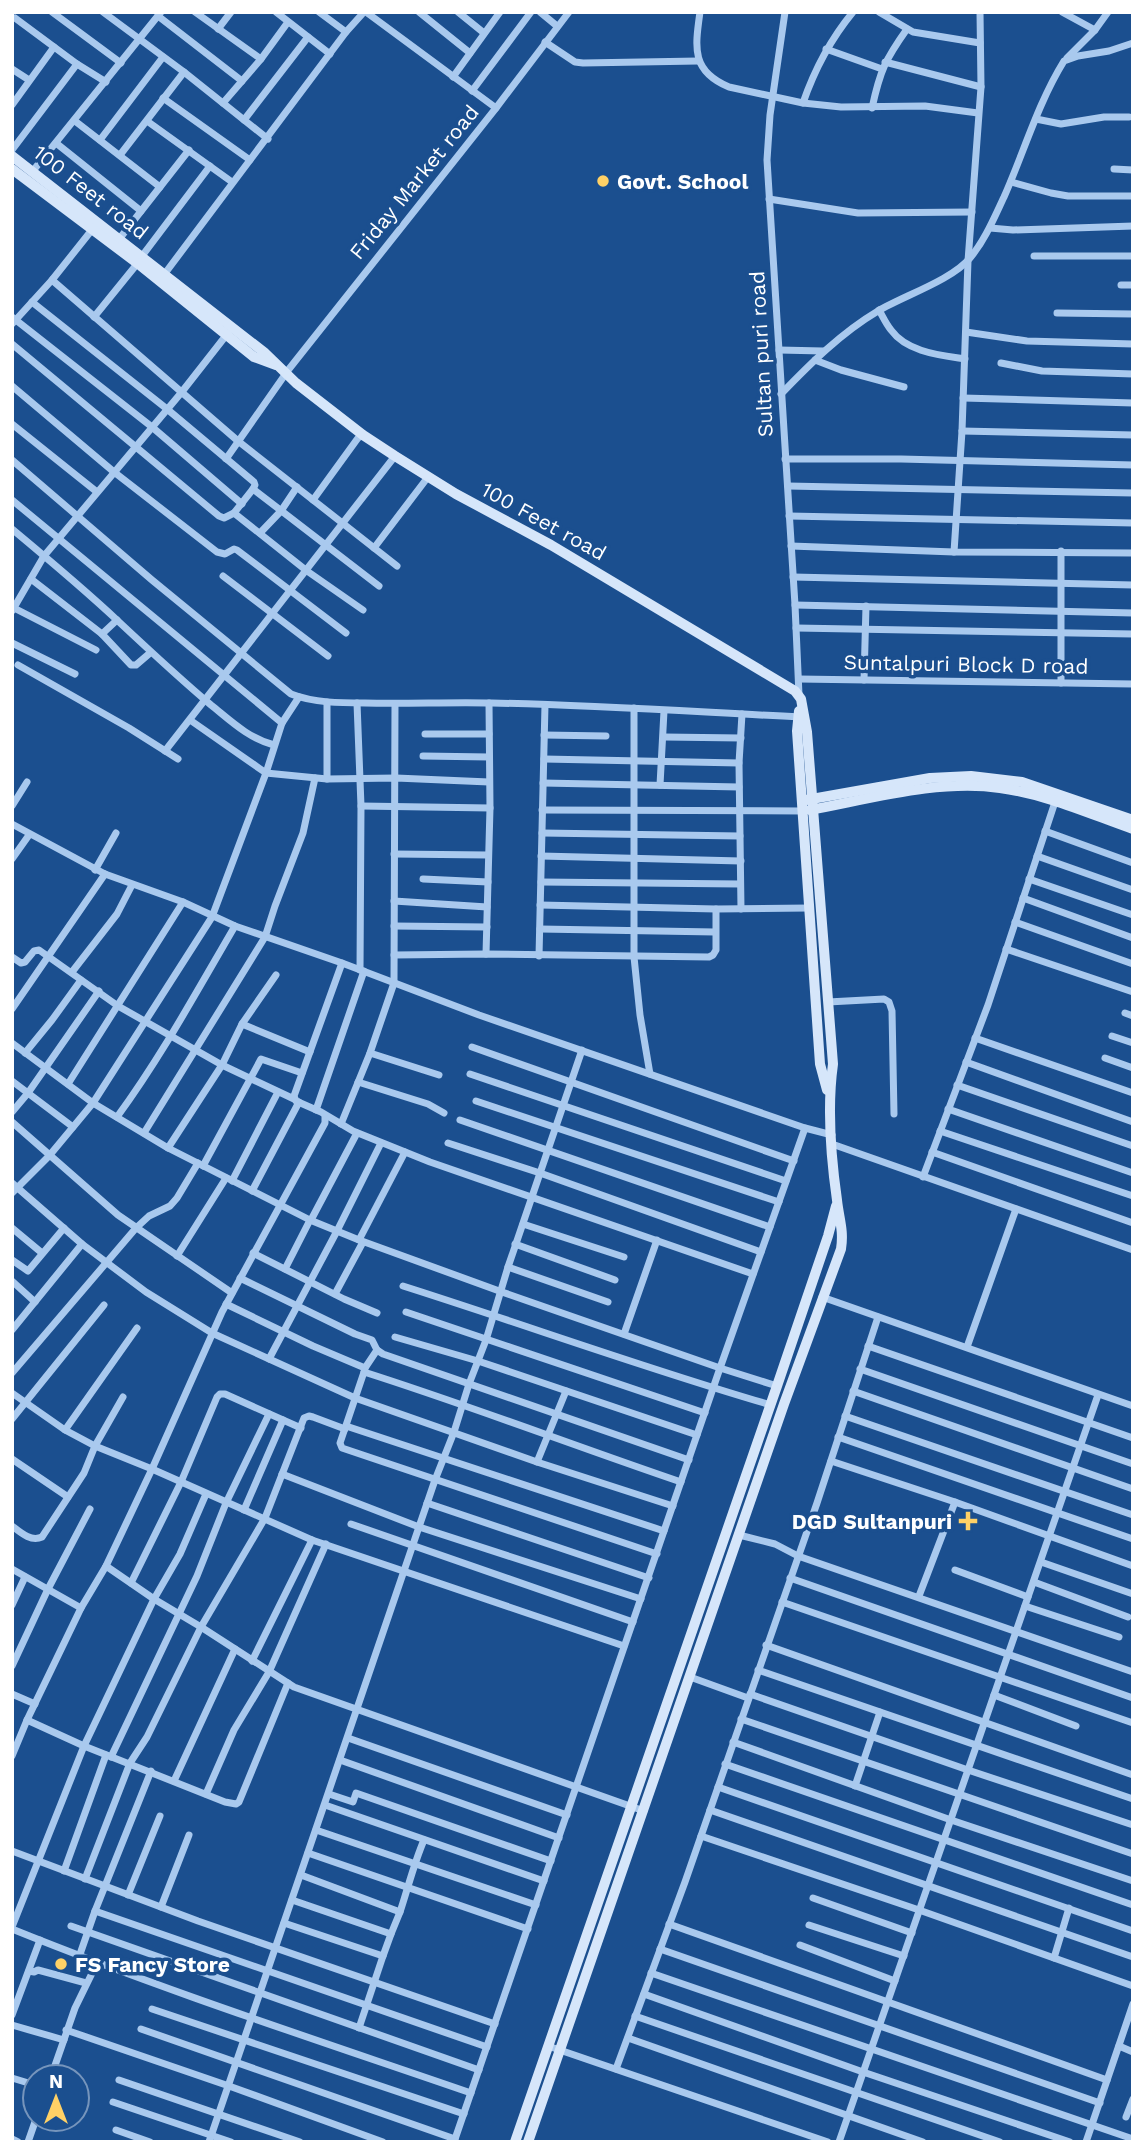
<svg xmlns="http://www.w3.org/2000/svg" width="1145" height="2154" font-family="'Work Sans',sans-serif">
<style>
.lines{fill:none;stroke-linecap:round;stroke-linejoin:round}
.street{stroke:#a9c9ee;stroke-width:7}
.secondary{stroke:#d6e6fa;stroke-width:10}
.poi-dot{fill:#ffd166;stroke:#1b4f8f;stroke-width:2.5}
.labels{text-anchor:middle;dominant-baseline:central;stroke-width:7;stroke-linejoin:round;paint-order:stroke}
.poi-label{font-size:21px;font-weight:bold;fill:#fff;stroke:#1b4f8f;text-anchor:start}
.street-label{font-size:21px;fill:#fff;stroke:#1b4f8f}
</style>
<rect width="100%" height="100%" fill="#1b4f8f"/>
<g class="lines">
<!-- street -->
<g class="street">
<polyline points="52,12 121,63"/>
<polyline points="103,12 184,72 268,139"/>
<polyline points="195,12 261,59"/>
<polyline points="276,12 330,54"/>
<polyline points="319,12 346,32"/>
<polyline points="366,12 496,108"/>
<polyline points="419,12 470,53"/>
<polyline points="458,12 484,33"/>
<polyline points="540,12 557,26"/>
<path d="M700,12c-5,36 -9,59 29,75l74,16 38,4 84,-1 53,7"/>
<polyline points="785,12 770,115 767,160 795,605 799,695"/>
<polyline points="879,12 913,32 980,43"/>
<polyline points="1062,12 1095,30"/>
<polyline points="158,16 242,81"/>
<polyline points="15,18 77,64 106,82"/>
<polyline points="218,29 231,12"/>
<polyline points="545,42 575,62 583,63 698,61"/>
<polyline points="826,49 882,69"/>
<polyline points="1067,58 1095,30 1108,12"/>
<polyline points="885,62 981,87"/>
<polyline points="12,69 29,80"/>
<polyline points="453,77 500,12"/>
<polyline points="472,91 531,12"/>
<polyline points="163,98 250,160"/>
<polyline points="223,103 261,59 288,22"/>
<path d="M803,103c12,-35 27,-63 50,-91"/>
<polyline points="12,105 54,47"/>
<path d="M872,108c8,-37 13,-48 35,-79"/>
<polyline points="1036,119 1061,124 1104,117 1129,117"/>
<polyline points="244,120 308,37"/>
<polyline points="75,121 160,187 120,238"/>
<polyline points="147,121 232,182"/>
<polyline points="100,140 163,57"/>
<polyline points="56,143 141,211"/>
<polyline points="12,150 77,64"/>
<polyline points="120,155 184,72"/>
<polyline points="1114,169 1133,170"/>
<polyline points="32,172 161,12"/>
<polyline points="1011,182 1051,193 1068,196 1133,196"/>
<polyline points="160,187 189,150"/>
<polyline points="769,199 858,213 972,212"/>
<polyline points="990,228 1013,230 1133,226"/>
<polyline points="142,256 210,166"/>
<polyline points="1034,256 1133,256"/>
<polyline points="163,276 346,32 364,12"/>
<polyline points="52,280 238,441 397,566"/>
<polyline points="1121,285 1133,285"/>
<path d="M879,310c4,7 7,14 12,20 16,22 48,25 74,29"/>
<polyline points="1057,313 1133,314"/>
<polyline points="12,317 152,427 242,504"/>
<polyline points="94,317 137,264"/>
<polyline points="12,324 52,280 95,226"/>
<polyline points="966,332 1027,341 1133,344"/>
<polyline points="12,344 219,516 224,518 234,513 253,489 255,485 254,482 167,409 32,302"/>
<polyline points="779,350 823,351"/>
<polyline points="815,360 841,370 904,387"/>
<polyline points="1001,363 1042,371 1133,374"/>
<polyline points="12,386 114,472 217,552 225,554 234,549 237,550 346,633"/>
<path d="M781,394c30,-31 60,-61 97,-83 25,-15 74,-31 92,-53 15,-18 24,-40 34,-61 20,-45 34,-94 60,-136l14,-5 31,-5 24,-8"/>
<polyline points="963,398 1133,403"/>
<polyline points="12,424 97,492"/>
<polyline points="962,431 1133,435"/>
<polyline points="226,459 289,369 496,108 569,12"/>
<polyline points="785,459 901,459 1133,465"/>
<path d="M12,460l140,120 139,114c23,9 50,9 74,9 42,1 85,-1 127,0 103,2 205,9 308,14"/>
<polyline points="788,486 1133,493"/>
<polyline points="253,489 379,586"/>
<polyline points="12,500 282,723"/>
<polyline points="313,500 358,438 363,435"/>
<polyline points="234,513 307,571 363,610"/>
<polyline points="789,516 1133,523"/>
<path d="M12,529c36,30 72,60 106,92 31,29 61,57 93,84 20,16 37,33 63,40"/>
<polyline points="260,533 281,511 297,487"/>
<polyline points="791,546 954,552 1133,553"/>
<polyline points="374,548 428,477"/>
<polyline points="954,552 962,431 968,261 981,87 980,12"/>
<polyline points="223,576 328,656"/>
<polyline points="793,577 1133,585"/>
<polyline points="31,579 102,634 131,665 136,665 150,653"/>
<polyline points="795,605 1133,613"/>
<polyline points="14,608 96,650"/>
<polyline points="12,611 44,556 181,393 228,333"/>
<polyline points="796,628 1133,634"/>
<polyline points="102,634 117,620"/>
<polyline points="12,643 75,674"/>
<polyline points="18,665 129,728 178,759"/>
<polyline points="799,679 1133,684"/>
<polyline points="864,680 866,606"/>
<polyline points="1061,683 1061,551"/>
<polyline points="357,703 361,806 360,970"/>
<polyline points="634,708 634,957 640,1015 650,1074"/>
<polyline points="190,720 266,773 327,779 396,778 489,782"/>
<polyline points="425,734 489,734"/>
<polyline points="544,735 606,736"/>
<polyline points="664,737 741,738"/>
<polyline points="165,751 395,456"/>
<polyline points="423,756 489,757"/>
<polyline points="544,759 739,763"/>
<polyline points="327,779 327,702"/>
<polyline points="543,783 739,787"/>
<polyline points="660,785 664,711"/>
<polyline points="12,806 27,782"/>
<polyline points="361,806 490,808"/>
<polyline points="542,810 803,811"/>
<polyline points="12,824 105,874 183,902 235,926 342,963 479,1015 805,1128 832,1135"/>
<polyline points="1045,831 1133,863"/>
<polyline points="542,833 740,836"/>
<polyline points="394,854 488,855"/>
<polyline points="541,856 741,861"/>
<polyline points="1037,856 1133,890"/>
<polyline points="12,859 29,835"/>
<polyline points="95,870 116,833"/>
<polyline points="423,879 488,882"/>
<polyline points="1029,879 1133,915"/>
<polyline points="541,882 740,884"/>
<polyline points="1023,898 1133,938"/>
<polyline points="394,901 487,907"/>
<polyline points="540,905 716,909 809,908"/>
<polyline points="741,909 739,763 742,714"/>
<polyline points="1015,922 1133,964"/>
<polyline points="394,926 487,927"/>
<polyline points="540,929 715,932"/>
<polyline points="1006,949 1133,992"/>
<polyline points="486,954 490,808 489,703"/>
<polyline points="394,955 486,954 709,957 713,955 716,950 716,909"/>
<polyline points="539,956 545,705"/>
<polyline points="12,957 21,963 25,962 34,951 39,950 118,1006 222,1065 294,1099"/>
<polyline points="342,963 294,1096 296,1101 321,1112 353,1131 430,1162 753,1274"/>
<polyline points="72,972 117,914 132,885"/>
<polyline points="828,1002 884,999 889,1002 892,1011 894,1114"/>
<polyline points="12,1009 105,874"/>
<polyline points="1125,1013 1133,1016"/>
<polyline points="242,1024 310,1052"/>
<polyline points="1112,1036 1133,1043"/>
<polyline points="975,1038 1133,1093"/>
<polyline points="12,1043 93,1103 168,1148 310,1220 359,1240 502,1292 720,1368 777,1386"/>
<polyline points="472,1047 794,1161"/>
<polyline points="25,1053 52,1020 81,980"/>
<polyline points="370,1053 439,1075"/>
<polyline points="1105,1058 1133,1068"/>
<polyline points="966,1062 1133,1122"/>
<polyline points="470,1074 786,1181"/>
<polyline points="12,1081 73,1127"/>
<polyline points="358,1082 428,1104 444,1113"/>
<polyline points="68,1084 183,902"/>
<polyline points="957,1085 1133,1146"/>
<polyline points="476,1101 779,1202"/>
<polyline points="948,1109 1133,1173"/>
<polyline points="316,1110 364,971"/>
<polyline points="12,1112 28,1093 99,991"/>
<path d="M117,1117c44,-60 80,-126 118,-191"/>
<polyline points="460,1120 770,1227"/>
<polyline points="12,1122 118,1215 232,1293"/>
<polyline points="341,1124 370,1053 394,983 395,704"/>
<polyline points="940,1131 1133,1196"/>
<polyline points="144,1133 265,937 275,906 303,833 315,778"/>
<polyline points="448,1143 540,1173 761,1252"/>
<polyline points="832,1144 1133,1250"/>
<polyline points="168,1148 222,1065 242,1024 276,975"/>
<polyline points="932,1152 1133,1223"/>
<polyline points="203,1166 261,1059 302,1073"/>
<polyline points="923,1177 988,1005 1055,802"/>
<polyline points="232,1181 278,1092"/>
<polyline points="12,1183 82,1244 146,1292 212,1333 355,1398 537,1462 673,1506"/>
<polyline points="252,1191 299,1102"/>
<polyline points="12,1193 49,1156 93,1103 212,917 266,773 282,723 299,697"/>
<polyline points="311,1220 357,1133"/>
<polyline points="523,1224 624,1257"/>
<polyline points="12,1228 42,1253"/>
<polyline points="359,1240 405,1152"/>
<polyline points="515,1244 615,1280"/>
<polyline points="253,1253 344,1299 377,1313"/>
<polyline points="177,1256 226,1178"/>
<polyline points="12,1260 28,1271 64,1228"/>
<polyline points="508,1267 608,1302"/>
<polyline points="285,1269 310,1220"/>
<polyline points="240,1278 355,1334 372,1340 377,1350 383,1354 689,1460"/>
<polyline points="12,1281 35,1302"/>
<path d="M403,1286c123,39 244,83 368,119"/>
<polyline points="335,1294 363,1242"/>
<polyline points="822,1297 1133,1406"/>
<path d="M226,1304l87,42 52,22 -1,4c107,34 211,74 317,110"/>
<polyline points="406,1312 705,1413"/>
<polyline points="12,1330 82,1244"/>
<polyline points="624,1334 657,1240"/>
<polyline points="395,1337 478,1361 697,1435"/>
<polyline points="868,1346 1133,1438"/>
<polyline points="967,1347 1016,1209"/>
<polyline points="269,1359 337,1231 381,1143"/>
<polyline points="365,1368 377,1350"/>
<polyline points="860,1369 1133,1464"/>
<polyline points="364,1372 340,1443 342,1448 657,1554"/>
<polyline points="12,1373 136,1228 149,1216 170,1206 177,1198 198,1163"/>
<polyline points="853,1391 1133,1489"/>
<polyline points="12,1393 65,1430 95,1446 152,1469 312,1540 624,1646"/>
<polyline points="845,1416 1133,1515"/>
<polyline points="12,1419 104,1305"/>
<polyline points="346,1426 664,1531"/>
<polyline points="65,1430 137,1328"/>
<polyline points="838,1437 1133,1539"/>
<polyline points="12,1459 68,1497"/>
<polyline points="831,1461 955,1502 1133,1566"/>
<polyline points="537,1462 566,1391"/>
<polyline points="282,1474 419,1527 641,1599"/>
<polyline points="427,1503 649,1578"/>
<polyline points="244,1510 283,1420"/>
<polyline points="351,1524 633,1622"/>
<path d="M12,1526c9,7 19,16 30,11l42,-64 11,-27 28,-49"/>
<polyline points="739,1535 775,1544 798,1556 1133,1672"/>
<polyline points="1041,1562 1133,1594"/>
<polyline points="106,1566 154,1599 201,1627 294,1687 644,1811"/>
<polyline points="12,1569 81,1608"/>
<polyline points="955,1570 1028,1597"/>
<polyline points="790,1578 1133,1698"/>
<polyline points="1034,1582 1128,1617"/>
<polyline points="131,1583 181,1482 217,1397 220,1394 225,1394 301,1428"/>
<polyline points="919,1596 955,1502"/>
<polyline points="782,1602 1133,1723"/>
<polyline points="12,1605 25,1577"/>
<polyline points="1025,1606 1119,1637"/>
<polyline points="766,1645 1133,1775"/>
<polyline points="252,1661 312,1540"/>
<polyline points="12,1666 48,1589 90,1509"/>
<polyline points="758,1670 1133,1799"/>
<polyline points="690,1677 748,1698"/>
<polyline points="12,1694 35,1704"/>
<polyline points="750,1694 968,1770 1133,1825"/>
<polyline points="994,1695 1076,1726"/>
<polyline points="741,1719 1133,1854"/>
<polyline points="27,1720 84,1746 225,1802 236,1804 239,1802 288,1683"/>
<polyline points="348,1738 567,1815"/>
<polyline points="733,1742 951,1820 1133,1881"/>
<polyline points="12,1756 27,1720 81,1608 106,1566 152,1469 222,1312 325,1123 325,1116"/>
<polyline points="111,1757 197,1576 226,1503 269,1414"/>
<polyline points="340,1760 559,1838"/>
<polyline points="725,1764 1133,1905"/>
<polyline points="174,1781 235,1649"/>
<polyline points="855,1786 880,1712"/>
<polyline points="718,1787 1133,1931"/>
<polyline points="206,1794 234,1730 269,1672 326,1544"/>
<polyline points="329,1794 353,1802 356,1793 551,1861"/>
<polyline points="325,1805 544,1881"/>
<polyline points="710,1810 1133,1957"/>
<polyline points="316,1830 536,1905"/>
<polyline points="701,1836 919,1910 1133,1986"/>
<polyline points="12,1851 198,1921 495,2024"/>
<polyline points="308,1853 528,1929"/>
<polyline points="64,1871 106,1755"/>
<path d="M301,1875l99,37c8,-24 14,-49 24,-72"/>
<polyline points="85,1879 130,1763 147,1737 201,1627 265,1518 304,1418 309,1416 313,1417 345,1429"/>
<polyline points="128,1895 160,1816"/>
<polyline points="813,1898 912,1933"/>
<polyline points="292,1900 391,1934 400,1912"/>
<polyline points="161,1907 189,1835"/>
<polyline points="95,1911 487,2047"/>
<polyline points="284,1923 383,1956 391,1934"/>
<polyline points="669,1924 1107,2080"/>
<polyline points="809,1925 904,1956"/>
<polyline points="71,1926 479,2070"/>
<polyline points="12,1927 84,1746 154,1599 180,1554 206,1494"/>
<path d="M12,1929c151,61 305,111 459,164"/>
<polyline points="800,1945 895,1981"/>
<polyline points="660,1949 1100,2103"/>
<polyline points="79,1957 95,1911 151,1771"/>
<polyline points="1054,1958 1069,1908"/>
<polyline points="29,1971 34,1972 38,1970 86,1983"/>
<polyline points="651,1973 1133,2139"/>
<polyline points="644,1994 863,2072 1070,2142"/>
<polyline points="152,2009 464,2114"/>
<polyline points="12,2015 40,1940"/>
<polyline points="635,2016 1000,2142"/>
<polyline points="12,2025 64,2040"/>
<polyline points="359,2028 383,1956"/>
<polyline points="141,2029 455,2139"/>
<polyline points="66,2030 229,2086 383,2142"/>
<polyline points="628,2038 923,2142"/>
<polyline points="548,2046 828,2142"/>
<polyline points="1119,2046 1133,2052"/>
<polyline points="616,2069 685,1882 817,1503 878,1317"/>
<polyline points="51,2077 75,2008 97,1963"/>
<polyline points="12,2078 35,2085"/>
<polyline points="119,2080 300,2142"/>
<polyline points="113,2102 231,2142"/>
<polyline points="1126,2117 1133,2099"/>
<polyline points="116,2130 150,2142"/>
<polyline points="12,2139 18,2142"/>
<polyline points="28,2142 36,2119"/>
<polyline points="209,2142 435,1480 454,1432 469,1384 486,1340 508,1267 582,1050"/>
<polyline points="454,2142 720,1368 805,1128"/>
<polyline points="839,2142 1098,1395"/>
<polyline points="1086,2142 1133,2004"/>
</g>
<!-- secondary -->
<g class="secondary">
<path d="M12,156l253,197 31,30 67,52 32,21 61,38 95,51 244,146 6,8 6,33 26,332c-6,43 -2,94 4,136 2,19 7,30 4,49l-57,155 -256,738"/>
<polyline points="12,169 141,266 254,357 276,365"/>
<polyline points="799,711 797,731 820,1064 827,1090"/>
<polyline points="806,800 930,778 971,776 1022,782 1133,820"/>
<path d="M810,810c60,-11 129,-31 190,-22 46,6 90,26 133,41"/>
<polyline points="515,2142 777,1386 828,1236 836,1206"/>
</g>
</g>
<!-- markers -->
<g class="poi-dot">
<circle cx="603" cy="181" r="7"/>
<path d="M964.5 1510.5h7v7h7v7h-7v7h-7v-7h-7v-7h7z"/>
<circle cx="61" cy="1964" r="7"/>
</g>
<g class="labels">
<!-- poi labels -->
<g class="poi-label">
<text x="617" y="181">Govt. School</text>
<text x="952" y="1521" text-anchor="end">DGD Sultanpuri</text>
<text x="75" y="1964">FS Fancy Store</text>
</g>
<!-- street labels -->
<g class="street-label">
<text transform="translate(414 182) rotate(-51)">Friday Market road</text>
<text transform="translate(91 192) rotate(38)">100 Feet road</text>
<text transform="translate(761 354) rotate(-93)">Sultan puri road</text>
<text transform="translate(544 521) rotate(29)">100 Feet road</text>
<text transform="translate(966 664) rotate(1)">Suntalpuri Block D road</text>
</g>
</g>
<!-- border -->
<rect width="1145" height="2154" fill="none" stroke="#ffffff" stroke-width="28"/>
<!-- north arrow -->
<g transform="translate(56 2098)"><circle r="33" fill="#1b4f8f" stroke="#7695bc" stroke-width="2"/>
<path d="M0-5L12 26L0 18L-12 26Z" fill="#ffd166"/>
<text y="-10" font-size="19" font-weight="bold" text-anchor="middle" fill="#ffffff">N</text>
</g>
</svg>
